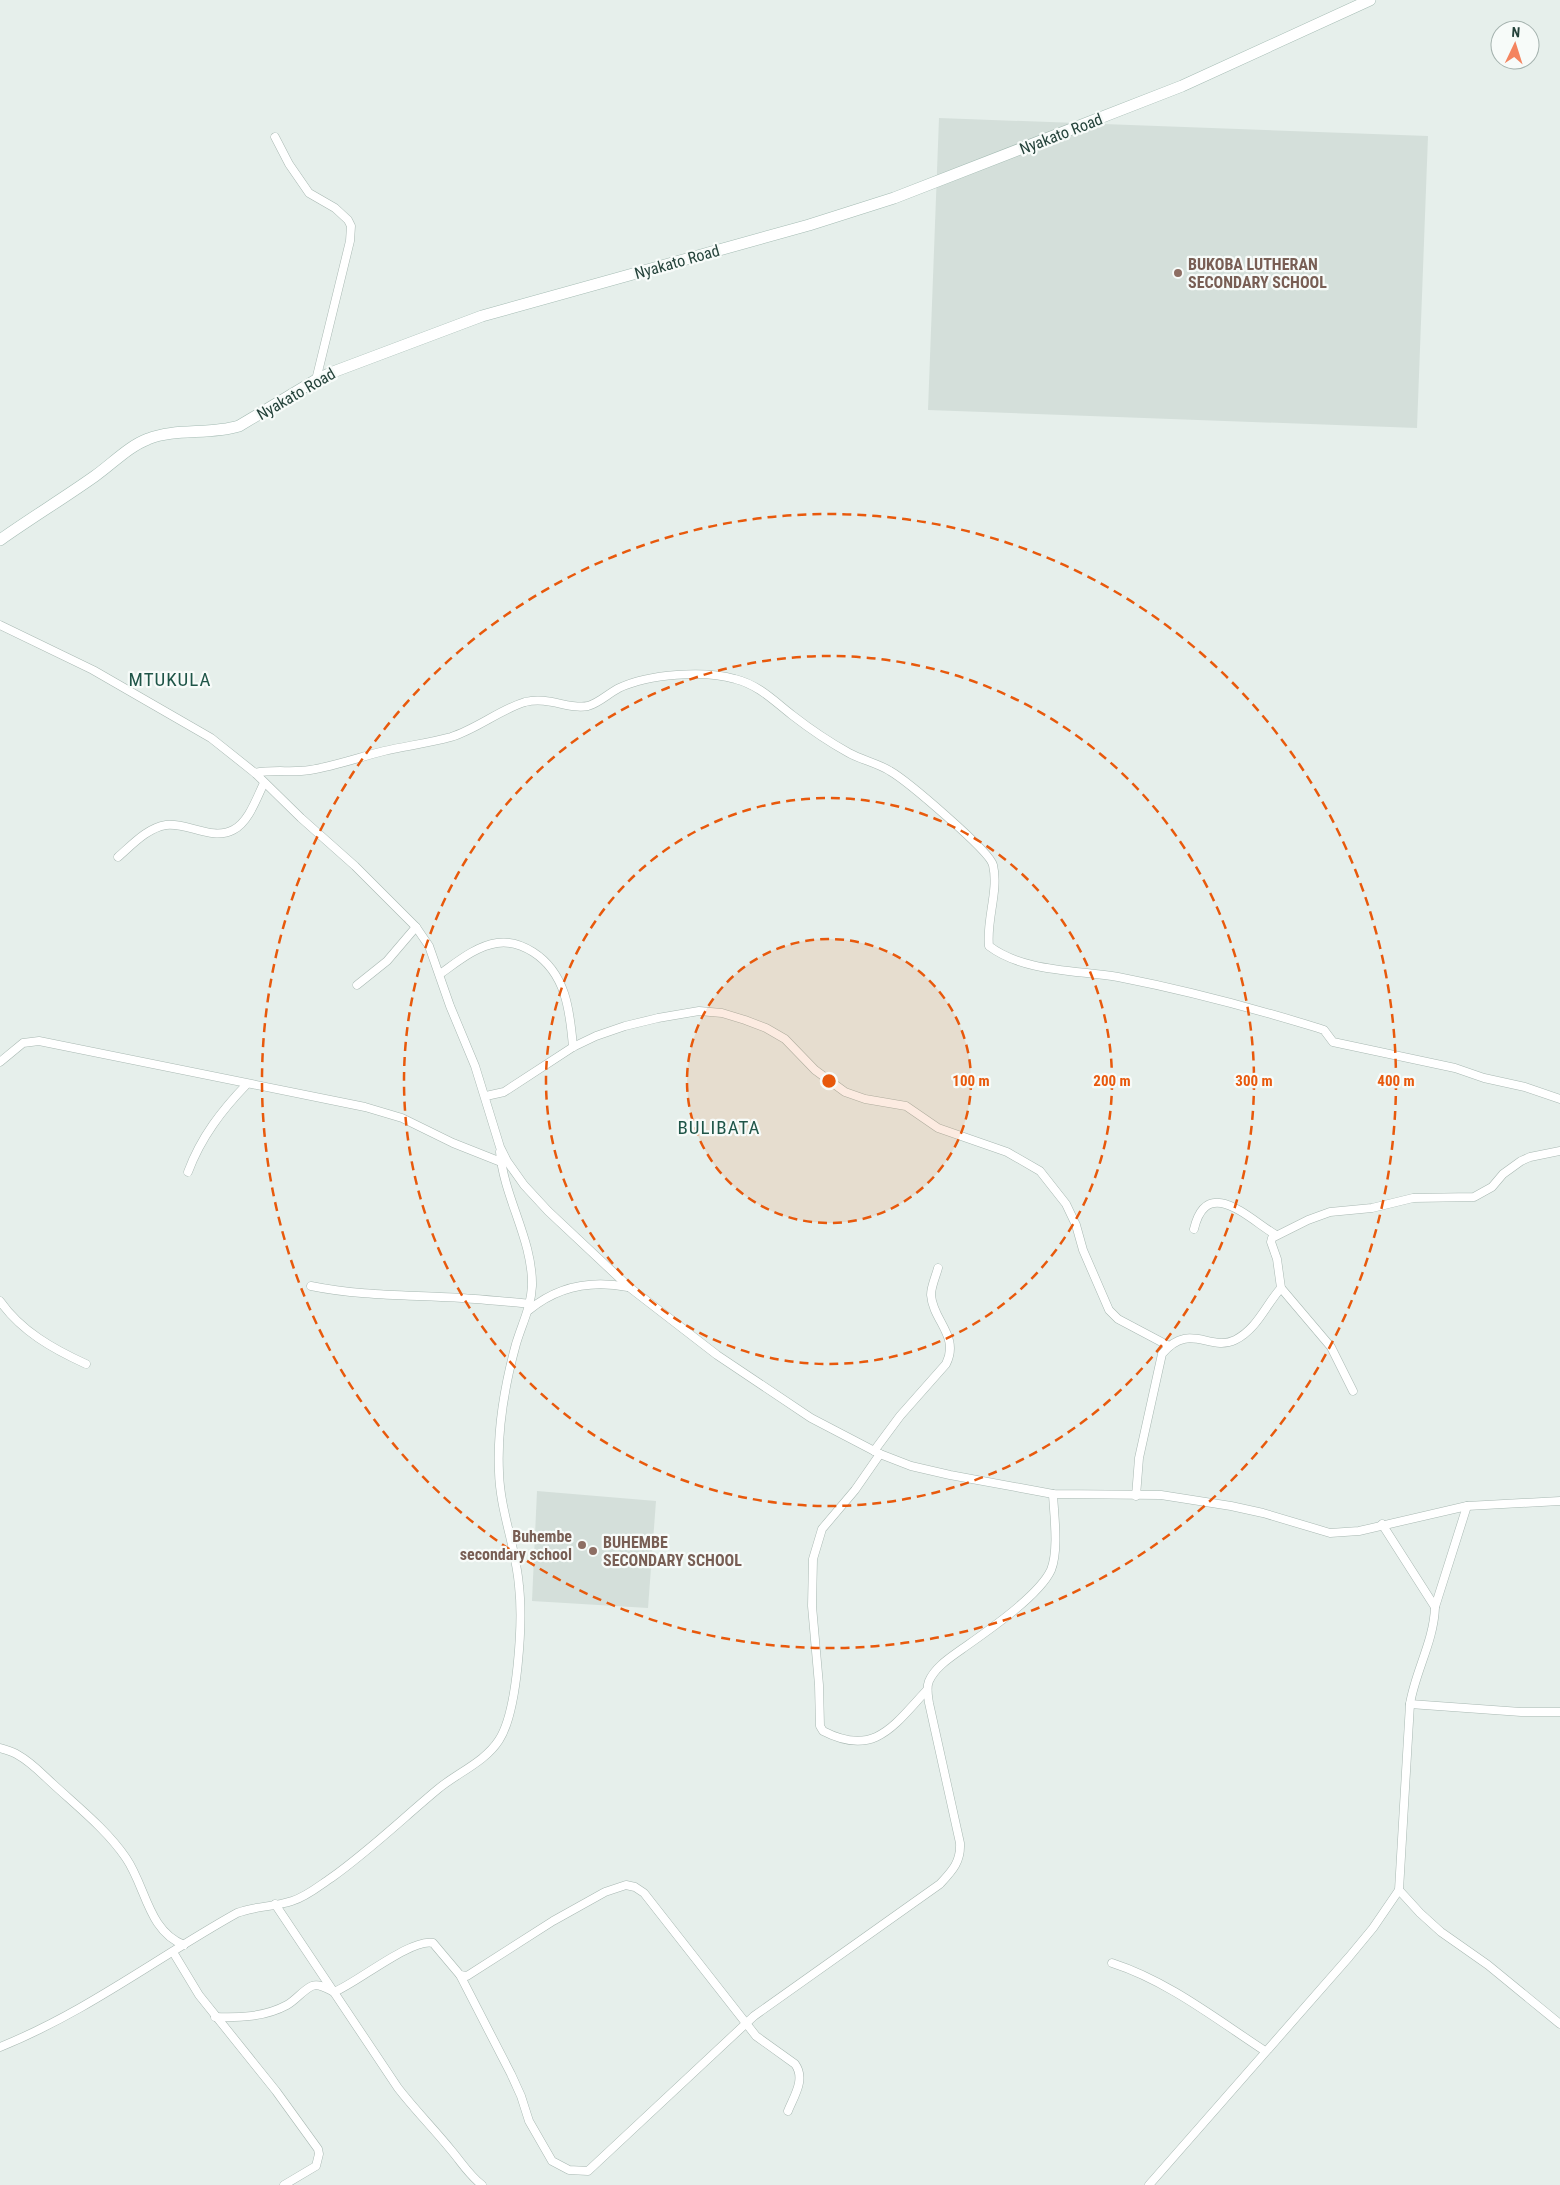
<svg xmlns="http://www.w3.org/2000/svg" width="1560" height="2185" font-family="'Roboto Condensed',sans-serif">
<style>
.built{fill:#d4dfda}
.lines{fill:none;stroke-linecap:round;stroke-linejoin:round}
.street-casing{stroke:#a8b8b2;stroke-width:9}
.secondary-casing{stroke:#a4bbb3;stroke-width:12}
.street{stroke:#fff;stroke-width:8}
.secondary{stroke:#fff;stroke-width:11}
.ring{fill:none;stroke:#e8590c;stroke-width:2.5;stroke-dasharray:9 6}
.education-dot{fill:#8d6e63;stroke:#f7fbf9;stroke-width:2}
.labels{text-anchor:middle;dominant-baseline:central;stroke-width:4.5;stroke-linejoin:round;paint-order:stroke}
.street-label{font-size:16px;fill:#24423a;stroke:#f7fbf9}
.education-label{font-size:16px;font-weight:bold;fill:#785e54;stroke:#f7fbf9;text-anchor:start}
.quarter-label{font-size:19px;letter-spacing:1px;fill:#1f5548;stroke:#f7fbf9}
.centre{fill:#e8590c;stroke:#f7fbf9;stroke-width:2.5}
.ring-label{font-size:15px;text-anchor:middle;font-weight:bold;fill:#e8590c;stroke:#f7fbf9;stroke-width:4.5;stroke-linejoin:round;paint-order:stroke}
</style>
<rect width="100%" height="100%" fill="#e6efeb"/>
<!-- built -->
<g class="built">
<polygon points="939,118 1428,136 1417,428 928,410"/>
<polygon points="537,1491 656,1501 648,1608 532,1601"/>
</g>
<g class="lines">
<!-- street casing -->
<g class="street-casing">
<g id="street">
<polyline points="275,137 289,164 309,193 335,208 348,220 351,226 350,241 316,380"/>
<polyline points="0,625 93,670 211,738 255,773 301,818 355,866 416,927 429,946 450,1006 475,1066 500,1147 507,1161 524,1185 548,1211 629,1287 717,1355 811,1418 880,1454 911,1466 950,1475 1053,1494 1161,1495 1231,1506 1263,1513 1330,1533 1359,1531 1467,1506 1560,1501"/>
<path d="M255,773c19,-4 37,0 55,-3 25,-4 50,-13 74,-19 22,-5 45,-8 67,-14 26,-8 48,-27 74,-35 24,-6 44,8 63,4 11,-3 21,-13 31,-18 30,-14 85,-18 116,-9 24,6 39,22 57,36 18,14 37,27 57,38 13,7 28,10 41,18 16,9 100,80 103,94 6,26 -7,55 -4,81 34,26 88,24 129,31 67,13 135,31 200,51l6,2 9,12 122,26 29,10 41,9 35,12"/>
<path d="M118,857c14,-12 29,-29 48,-32 21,-3 46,16 67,5 16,-8 24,-33 31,-47"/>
<path d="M440,974c17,-12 36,-28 57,-31 13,-2 25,2 36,9 33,21 37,59 40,95"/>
<polyline points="357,985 387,961 416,927"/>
<polyline points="0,1062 23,1043 39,1041 365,1107 402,1118 453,1143 501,1162"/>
<polyline points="486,1096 504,1092 573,1047 596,1036 625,1026 658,1018 699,1011 722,1013 745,1020 766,1028 785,1039 815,1070 845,1092 865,1099 906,1106 938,1128 1007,1152 1040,1171 1066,1204 1076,1225 1083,1250 1109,1310 1118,1319 1169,1346"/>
<path d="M188,1172c13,-35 34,-62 59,-88"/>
<path d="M1194,1229c13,-55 56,-9 82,6"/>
<path d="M311,1286c44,9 86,9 130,11 30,1 59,4 89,7"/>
<path d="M0,1301c21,30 53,48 86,63"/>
<path d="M529,1310c29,-24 63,-30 99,-23"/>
<polyline points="1353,1391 1331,1347 1281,1288 1277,1259 1271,1242 1272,1238 1308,1220 1330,1212 1372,1208 1413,1198 1474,1197 1492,1187 1503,1174 1521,1161 1530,1157 1560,1151"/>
<path d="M874,1451l26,-35 46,-52c14,-28 -13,-43 -15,-69 0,-9 5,-19 7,-27"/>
<path d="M880,1454l-25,36 -33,39 -9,30 -1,47 7,79 1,41 3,5c52,27 71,-6 104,-41"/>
<path d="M1136,1496l3,-38 23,-104c27,-33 48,-2 73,-14 22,-11 30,-34 46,-52"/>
<polyline points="1435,1607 1467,1506"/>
<polyline points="1410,1704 1521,1712 1560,1712"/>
<path d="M0,1748c6,2 12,3 18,7 13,7 24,19 35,29 25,23 54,46 73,74 20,29 22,73 58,87"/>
<polyline points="1399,1890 1420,1913 1441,1932 1488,1965 1560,2024"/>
<path d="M275,1904l123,184c17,22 36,41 53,62 11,13 18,25 31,35"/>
<polyline points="173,1952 199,1995 276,2091 318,2149 319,2154 316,2166 284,2185"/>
<path d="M1112,1963c56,18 104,56 153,88"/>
<path d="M460,1975l51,99 10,22 8,25 23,40 17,9 19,1 166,-155 186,-132c12,-13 21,-22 20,-41l-31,-140c-1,-7 -3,-15 0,-22 6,-14 22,-24 33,-32 24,-17 77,-53 89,-79 8,-20 3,-55 2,-76"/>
<path d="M215,2017c24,1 50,0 72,-12 9,-5 16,-15 25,-19 7,-3 16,3 22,6 23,-9 77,-54 99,-49l27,32 7,1 86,-55 52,-29 21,-7 9,2 9,6 112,143 39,28c11,15 -1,32 -7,47"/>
<path d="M0,2047c85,-34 158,-90 237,-134 18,-7 37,-6 55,-12 14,-4 27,-15 39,-23 38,-27 71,-59 107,-89 19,-16 47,-27 61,-49 19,-29 24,-119 20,-154 -3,-39 -19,-75 -20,-114 -2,-42 6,-88 17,-128 6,-20 15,-37 16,-58 1,-46 -28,-88 -32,-134"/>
<path d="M1149,2185l200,-228 24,-29 26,-38 11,-186c5,-32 24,-63 25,-97l-53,-83"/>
</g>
</g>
<!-- secondary casing -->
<g class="secondary-casing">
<path id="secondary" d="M0,540c31,-22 64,-42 95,-64 17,-12 34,-30 53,-37 27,-11 62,-4 91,-13l77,-46 17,-8 149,-56 327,-91 85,-27 288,-112 188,-86"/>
</g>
<!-- street -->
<use href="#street" class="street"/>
<!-- secondary -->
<use href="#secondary" class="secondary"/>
</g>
<!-- distance rings -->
<circle cx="829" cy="1081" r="142" fill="#e8590c" fill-opacity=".12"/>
<g class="ring">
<circle cx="829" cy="1081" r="142"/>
<circle cx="829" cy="1081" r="283"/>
<circle cx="829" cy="1081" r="425"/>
<circle cx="829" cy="1081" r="567"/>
</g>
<!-- markers -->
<g class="education-dot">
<circle cx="1178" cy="273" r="5"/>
<circle cx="582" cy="1545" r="5"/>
<circle cx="593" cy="1551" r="5"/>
</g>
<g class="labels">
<!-- street labels -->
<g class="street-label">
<text transform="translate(1061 134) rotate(-21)">Nyakato Road</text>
<text transform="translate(677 262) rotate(-16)">Nyakato Road</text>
<text transform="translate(296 394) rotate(-30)">Nyakato Road</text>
</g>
<!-- education labels -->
<g class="education-label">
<text x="1188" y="264">BUKOBA LUTHERAN<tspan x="1188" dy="18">SECONDARY SCHOOL</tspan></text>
<text x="572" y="1536" text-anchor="end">Buhembe<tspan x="572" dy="18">secondary school</tspan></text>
<text x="603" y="1542">BUHEMBE<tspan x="603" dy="18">SECONDARY SCHOOL</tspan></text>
</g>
<!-- quarter labels -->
<g class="quarter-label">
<text x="170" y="679">MTUKULA</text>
<text x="719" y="1127">BULIBATA</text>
</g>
</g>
<circle cx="829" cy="1081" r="8" class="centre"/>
<g class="ring-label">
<text x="971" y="1086">100 m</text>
<text x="1112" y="1086">200 m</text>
<text x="1254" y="1086">300 m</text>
<text x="1396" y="1086">400 m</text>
</g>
<!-- north arrow -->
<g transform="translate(1515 45) rotate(4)"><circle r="24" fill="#f7fbf9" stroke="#a3b1ad"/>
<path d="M0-4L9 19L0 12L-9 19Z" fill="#f4845f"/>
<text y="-8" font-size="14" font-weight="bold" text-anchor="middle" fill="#24423a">N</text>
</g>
</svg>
